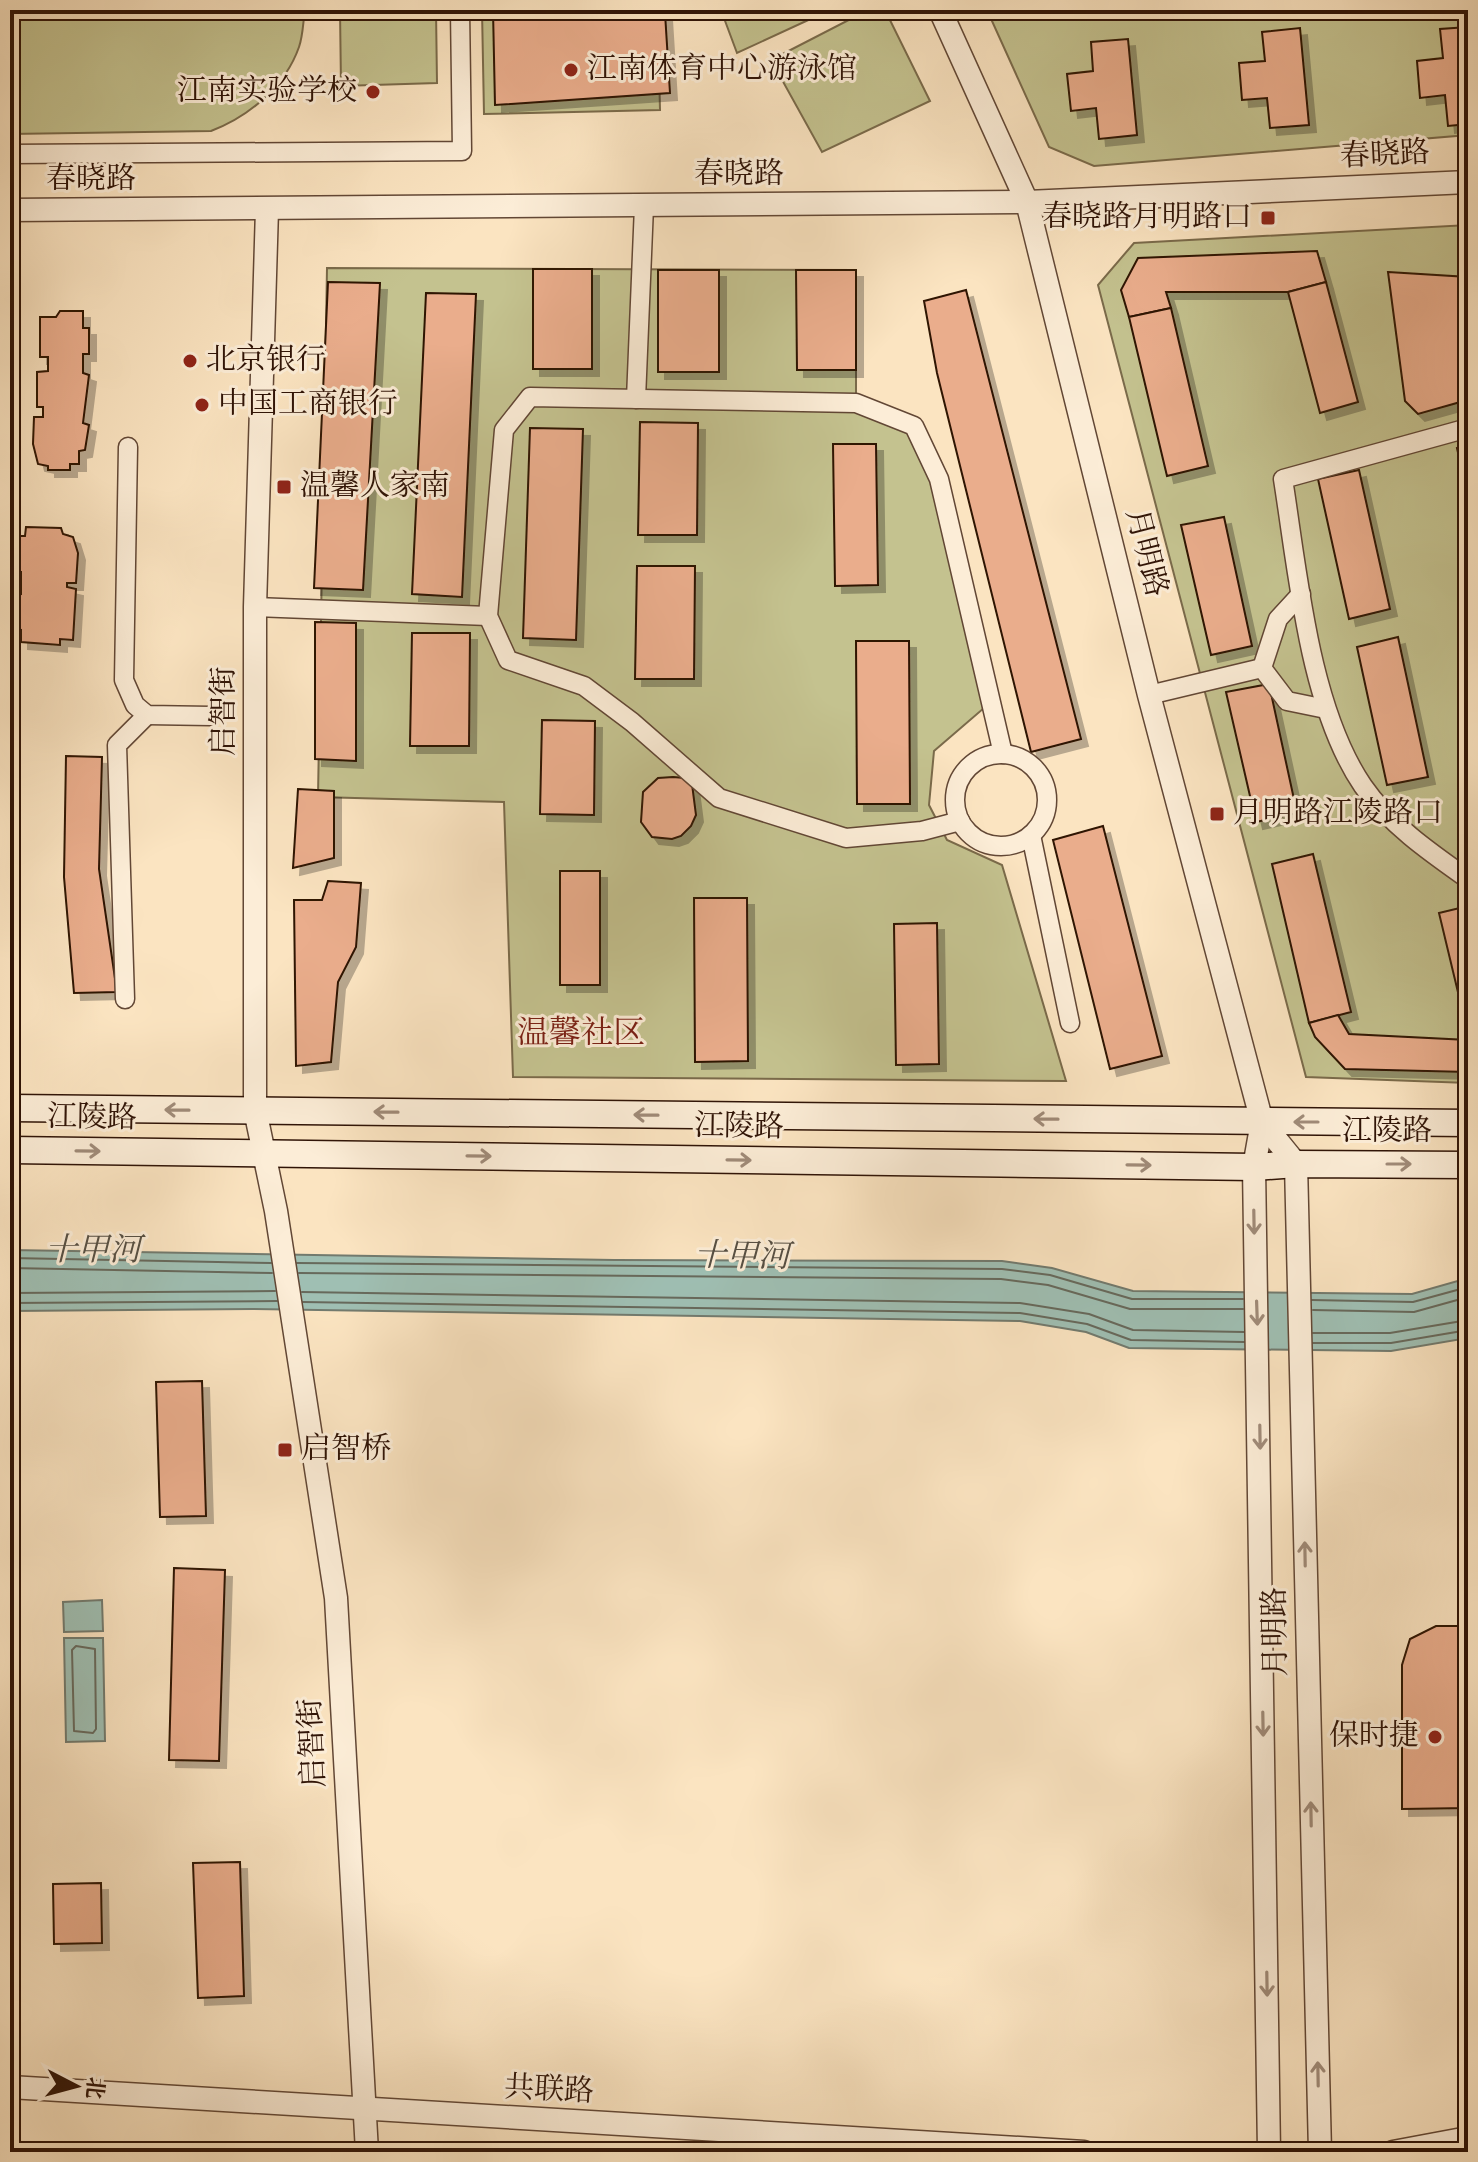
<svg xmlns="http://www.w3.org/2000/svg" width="1478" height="2162" font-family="'Sorts Mill Goudy','Noto Serif SC',serif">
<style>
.green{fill:#c4c28f;stroke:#7a6a4a;stroke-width:2}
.water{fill:#9fbfb3;stroke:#727a6e;stroke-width:2}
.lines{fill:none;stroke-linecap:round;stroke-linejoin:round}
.shore{stroke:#67695c;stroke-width:2}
.building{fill:#eaad8c;stroke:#2f1306;stroke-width:2;filter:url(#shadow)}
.minor-casing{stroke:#624735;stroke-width:21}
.tertiary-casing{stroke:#624735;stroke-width:25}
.secondary-casing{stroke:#2f1306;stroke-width:29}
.minor{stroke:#fcedd7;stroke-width:18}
.tertiary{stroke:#fcedd7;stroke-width:22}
.secondary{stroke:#fcedd7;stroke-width:26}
.oneway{stroke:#a08b79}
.poi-dot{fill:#8f2418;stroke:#fcedd7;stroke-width:3}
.labels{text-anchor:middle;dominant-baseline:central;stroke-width:6;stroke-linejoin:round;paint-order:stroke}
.poi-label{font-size:30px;fill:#2f1306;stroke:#fcedd7;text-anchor:start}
.street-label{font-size:30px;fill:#2f1306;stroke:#fcedd7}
.neighbourhood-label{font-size:32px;fill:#7a1f14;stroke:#fcedd7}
.water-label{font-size:32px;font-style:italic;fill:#564f43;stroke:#fcedd7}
</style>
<defs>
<filter id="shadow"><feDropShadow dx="7" dy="7" stdDeviation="0" flood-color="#0004"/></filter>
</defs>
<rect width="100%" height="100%" fill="#fbe4c1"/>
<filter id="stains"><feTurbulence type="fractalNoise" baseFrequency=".0025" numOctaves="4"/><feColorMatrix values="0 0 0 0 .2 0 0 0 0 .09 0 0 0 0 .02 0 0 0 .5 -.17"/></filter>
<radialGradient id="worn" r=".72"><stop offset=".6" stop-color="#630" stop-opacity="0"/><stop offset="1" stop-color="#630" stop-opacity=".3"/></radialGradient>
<!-- green -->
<g class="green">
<path d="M10,10h295c-2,12 -2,26 -6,37 -14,40 -51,70 -88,84l-201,3z"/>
<polygon points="340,10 436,10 437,83 341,86"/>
<polygon points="482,10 609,10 610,30 658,29 660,110 484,114"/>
<polygon points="721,10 830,10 737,53"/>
<polygon points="868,10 885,10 930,101 822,152 771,60"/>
<polygon points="987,10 1468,10 1468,135 1094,166 1049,147"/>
<polygon points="1468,225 1468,1083 1306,1077 1098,285 1134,243"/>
<polygon points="327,268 856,270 856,403 914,426 939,479 991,702 934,751 929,805 947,840 1002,865 1066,1081 513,1077 504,802 318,797"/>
</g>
<!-- water -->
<g class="water">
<polygon points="10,1250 614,1260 1002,1261 1052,1268 1133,1291 1412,1294 1468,1278 1468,1338 1391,1351 1129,1348 1086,1332 1020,1321 252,1309 10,1311"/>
<polygon points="102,1600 103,1631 64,1632 63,1602"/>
<polygon points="64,1638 103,1638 105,1741 66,1742"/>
</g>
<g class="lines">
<!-- shore -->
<g class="shore">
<polyline points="10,1258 271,1263"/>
<polyline points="297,1263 1002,1269 1050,1275 1132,1299 1243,1299"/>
<polyline points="10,1268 272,1273"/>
<polyline points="299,1273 1001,1279 1048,1285 1130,1309 1243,1309"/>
<polyline points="302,1292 1020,1303 1089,1314 1133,1330 1244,1332"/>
<polyline points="10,1293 275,1291"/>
<polyline points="1312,1300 1413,1302 1468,1287"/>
<polyline points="303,1302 1020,1313 1087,1324 1131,1340 1244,1342"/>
<polyline points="10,1303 277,1301"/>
<polyline points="1313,1310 1414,1312 1468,1297"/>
<polyline points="1313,1333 1390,1333 1468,1320"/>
<polyline points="1313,1343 1391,1343 1468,1330"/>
<polygon points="76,1646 95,1649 96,1729 93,1733 74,1731 72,1650"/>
</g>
</g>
<!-- building -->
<g class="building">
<polygon points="493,10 665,13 670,93 495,105"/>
<polygon points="1468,27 1468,124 1448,126 1445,95 1420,98 1417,61 1443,58 1440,29"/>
<polygon points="1300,28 1309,125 1270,128 1267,98 1242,100 1239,63 1265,61 1262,32"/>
<polygon points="1128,39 1137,135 1099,139 1096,108 1071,111 1067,74 1093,71 1091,42"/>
<polygon points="1317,251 1326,282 1288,292 1166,292 1171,308 1129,317 1121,290 1138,258"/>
<rect x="533" y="269" width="59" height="100"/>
<rect x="658" y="270" width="61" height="102"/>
<polygon points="796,270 856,270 856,370 797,370"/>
<polygon points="1388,272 1468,277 1468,407 1464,401 1418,414 1405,401"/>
<polygon points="328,282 380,283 363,590 314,588"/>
<polygon points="1326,282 1358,402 1320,413 1288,292"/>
<polygon points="966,290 1081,739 1031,752 937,373 924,301"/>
<polygon points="426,293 476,294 462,597 412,594"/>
<polygon points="1171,308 1208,466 1167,476 1129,317"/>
<polygon points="60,311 83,311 83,328 89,328 89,354 83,354 83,373 89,375 83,423 89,425 85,450 79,451 79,464 70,464 70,470 48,470 48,466 38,464 33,444 34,417 43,417 43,407 37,407 37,372 48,371 48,357 40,357 40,317 56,317"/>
<polygon points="640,422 698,423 697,535 638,535"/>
<polygon points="530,428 583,429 576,640 523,638"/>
<polygon points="833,444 876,444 878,585 835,586"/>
<polygon points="1468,446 1468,498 1457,448"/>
<polygon points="1359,470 1390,609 1349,619 1318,479"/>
<polygon points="1224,517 1252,646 1211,655 1181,525"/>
<polygon points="26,527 61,528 63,534 73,537 78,553 76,583 67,583 67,587 76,589 73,640 60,639 60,645 21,642 21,630 12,629 13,595 21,594 21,572 13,572 14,536 25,536"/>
<polygon points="637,566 695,566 694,679 635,679"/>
<polygon points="315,622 356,623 356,761 315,759"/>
<polygon points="412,633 470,633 469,746 410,746"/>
<polygon points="1398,637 1428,777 1387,785 1357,647"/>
<polygon points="856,641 909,641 910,804 857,804"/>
<polygon points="1269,684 1297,813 1256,822 1226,692"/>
<polygon points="542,720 595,721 594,815 540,814"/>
<polygon points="66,756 102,757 99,869 117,992 74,993 64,877"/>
<polygon points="673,777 685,778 692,784 696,815 691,826 681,836 672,839 652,837 641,822 643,792 658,778"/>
<polygon points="298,789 334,791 334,858 293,868"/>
<polygon points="1103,826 1162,1056 1110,1069 1053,840"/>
<polygon points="1313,854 1351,1012 1309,1023 1272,864"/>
<rect x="560" y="871" width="40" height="114"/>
<polygon points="328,881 361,883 356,947 338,982 331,1062 296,1066 294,900 322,900"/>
<polygon points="694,898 747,898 748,1061 695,1062"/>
<polygon points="1468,906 1468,1034 1439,913"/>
<polygon points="937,923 939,1064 896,1065 894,924"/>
<polygon points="1338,1015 1349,1034 1468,1040 1468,1072 1345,1069 1315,1037 1309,1023"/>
<polygon points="202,1381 206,1516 160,1517 156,1382"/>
<polygon points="174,1568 225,1570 219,1761 169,1760"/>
<polygon points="1436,1626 1468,1626 1468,1808 1402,1809 1402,1665 1410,1639"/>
<polygon points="240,1862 244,1996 198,1998 193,1863"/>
<polygon points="101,1883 102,1943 54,1944 53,1884"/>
</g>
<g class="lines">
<!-- minor casing -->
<g class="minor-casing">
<g id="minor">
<polyline points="10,154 462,151 460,10"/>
<polyline points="636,399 644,206"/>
<path d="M1468,428l-185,51c15,94 26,228 80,307 26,38 68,67 105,93"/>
<polyline points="128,447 124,680 135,705 147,715 211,716"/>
<polyline points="1301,594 1278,619 1262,668 1287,701 1326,709"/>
<polyline points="255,607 488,616"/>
<polyline points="1149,695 1262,668"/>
<circle cx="1001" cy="800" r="46"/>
<polyline points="960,821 922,831 846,838 719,798 632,722 584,686 508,660 488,616 504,430 530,397 856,403 914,426 939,479 1003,754"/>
<polyline points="1031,835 1070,1023"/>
<polyline points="125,999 117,745 147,715"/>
</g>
</g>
<!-- tertiary casing -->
<g class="tertiary-casing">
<g id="tertiary">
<polyline points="940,10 1027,202 1149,695 1262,1122 1296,1164 1320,2152"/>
<polyline points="267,209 255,607 255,1110 276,1211 336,1598 367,2152"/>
<polyline points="10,210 1027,202 1468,182"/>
<polyline points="1262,1122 1254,1167 1269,2152"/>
<polyline points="10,2087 1084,2152"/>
<polyline points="1393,2152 1468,2138"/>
</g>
</g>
<!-- secondary casing -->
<g class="secondary-casing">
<g id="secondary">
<polyline points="10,1108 1468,1123"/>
<polyline points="10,1150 1254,1167 1296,1164 1468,1165"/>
</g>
</g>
<!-- minor -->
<use href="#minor" class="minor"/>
<!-- tertiary -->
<use href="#tertiary" class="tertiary"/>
<!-- secondary -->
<use href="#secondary" class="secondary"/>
</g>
<!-- one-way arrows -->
<defs><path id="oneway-shaft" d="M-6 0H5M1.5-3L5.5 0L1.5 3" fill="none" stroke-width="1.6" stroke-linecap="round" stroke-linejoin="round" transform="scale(2)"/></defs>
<g class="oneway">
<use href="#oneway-shaft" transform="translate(177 1110) rotate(-179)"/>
<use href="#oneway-shaft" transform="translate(386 1112) rotate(-179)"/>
<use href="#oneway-shaft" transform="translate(646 1115) rotate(-179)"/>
<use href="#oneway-shaft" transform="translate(1046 1119) rotate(-179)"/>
<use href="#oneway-shaft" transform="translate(1306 1122) rotate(-180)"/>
<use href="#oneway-shaft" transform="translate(88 1151) rotate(1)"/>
<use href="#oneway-shaft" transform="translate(479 1156) rotate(1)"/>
<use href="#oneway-shaft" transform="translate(739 1160) rotate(1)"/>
<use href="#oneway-shaft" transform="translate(1399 1164)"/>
<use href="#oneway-shaft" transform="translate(1139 1165) rotate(1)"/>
<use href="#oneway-shaft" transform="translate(1254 1222) rotate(89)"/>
<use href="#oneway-shaft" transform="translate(1257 1313) rotate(88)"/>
<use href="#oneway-shaft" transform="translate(1260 1437) rotate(89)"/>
<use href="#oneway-shaft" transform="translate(1305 1554) rotate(-91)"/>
<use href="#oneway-shaft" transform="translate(1263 1724) rotate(89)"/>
<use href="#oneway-shaft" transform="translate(1311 1814) rotate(-91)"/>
<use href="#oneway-shaft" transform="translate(1267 1984) rotate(89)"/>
<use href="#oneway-shaft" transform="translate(1318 2074) rotate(-91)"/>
</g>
<!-- markers -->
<g class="poi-dot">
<circle cx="571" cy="70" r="8"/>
<circle cx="373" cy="92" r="8"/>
<rect x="1260" y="210" width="16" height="16" rx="4"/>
<circle cx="190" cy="361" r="8"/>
<circle cx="202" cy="405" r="8"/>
<rect x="276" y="479" width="16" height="16" rx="4"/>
<rect x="1209" y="806" width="16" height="16" rx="4"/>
<rect x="277" y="1442" width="16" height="16" rx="4"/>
<circle cx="1435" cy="1737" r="8"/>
</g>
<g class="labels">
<!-- poi labels -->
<g class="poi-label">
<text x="587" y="70">江南体育中心游泳馆</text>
<text x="357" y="92" text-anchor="end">江南实验学校</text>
<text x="1252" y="218" text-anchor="end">春晓路月明路口</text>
<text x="206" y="361">北京银行</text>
<text x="218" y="405">中国工商银行</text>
<text x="300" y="487">温馨人家南</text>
<text x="1233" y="814">月明路江陵路口</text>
<text x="301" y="1450">启智桥</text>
<text x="1419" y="1737" text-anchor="end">保时捷</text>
</g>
<!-- street labels -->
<g class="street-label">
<text transform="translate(1385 156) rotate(-3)">春晓路</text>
<text x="739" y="175">春晓路</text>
<text x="91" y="180">春晓路</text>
<text transform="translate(1145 553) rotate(76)">月明路</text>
<text transform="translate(225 711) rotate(-90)">启智街</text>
<text transform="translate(92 1119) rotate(1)">江陵路</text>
<text transform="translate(739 1128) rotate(1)">江陵路</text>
<text x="1387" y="1132">江陵路</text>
<text transform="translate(1277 1632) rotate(-91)">月明路</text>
<text transform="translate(314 1743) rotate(-93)">启智街</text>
<text transform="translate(549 2091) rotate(3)">共联路</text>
</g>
<!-- neighbourhood labels -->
<g class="neighbourhood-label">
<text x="581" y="1035">温馨社区</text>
</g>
<!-- water labels -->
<g class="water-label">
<text x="93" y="1252">十甲河</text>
<text transform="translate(742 1258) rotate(1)">十甲河</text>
</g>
</g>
<!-- margin -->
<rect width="1478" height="2162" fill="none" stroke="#fbe4c1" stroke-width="40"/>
<rect x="12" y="12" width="1454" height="2138" fill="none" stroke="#2f1306" stroke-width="4"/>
<rect x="20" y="20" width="1438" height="2122" fill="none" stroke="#2f1306" stroke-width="2"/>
<!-- north arrow -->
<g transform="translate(76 2086) rotate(96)" stroke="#fcedd7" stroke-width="6" paint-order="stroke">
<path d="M0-6L14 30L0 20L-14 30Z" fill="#2f1306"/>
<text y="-12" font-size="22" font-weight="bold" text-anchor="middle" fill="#2f1306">北</text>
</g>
<rect width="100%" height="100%" filter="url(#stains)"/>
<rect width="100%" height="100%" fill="url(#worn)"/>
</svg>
